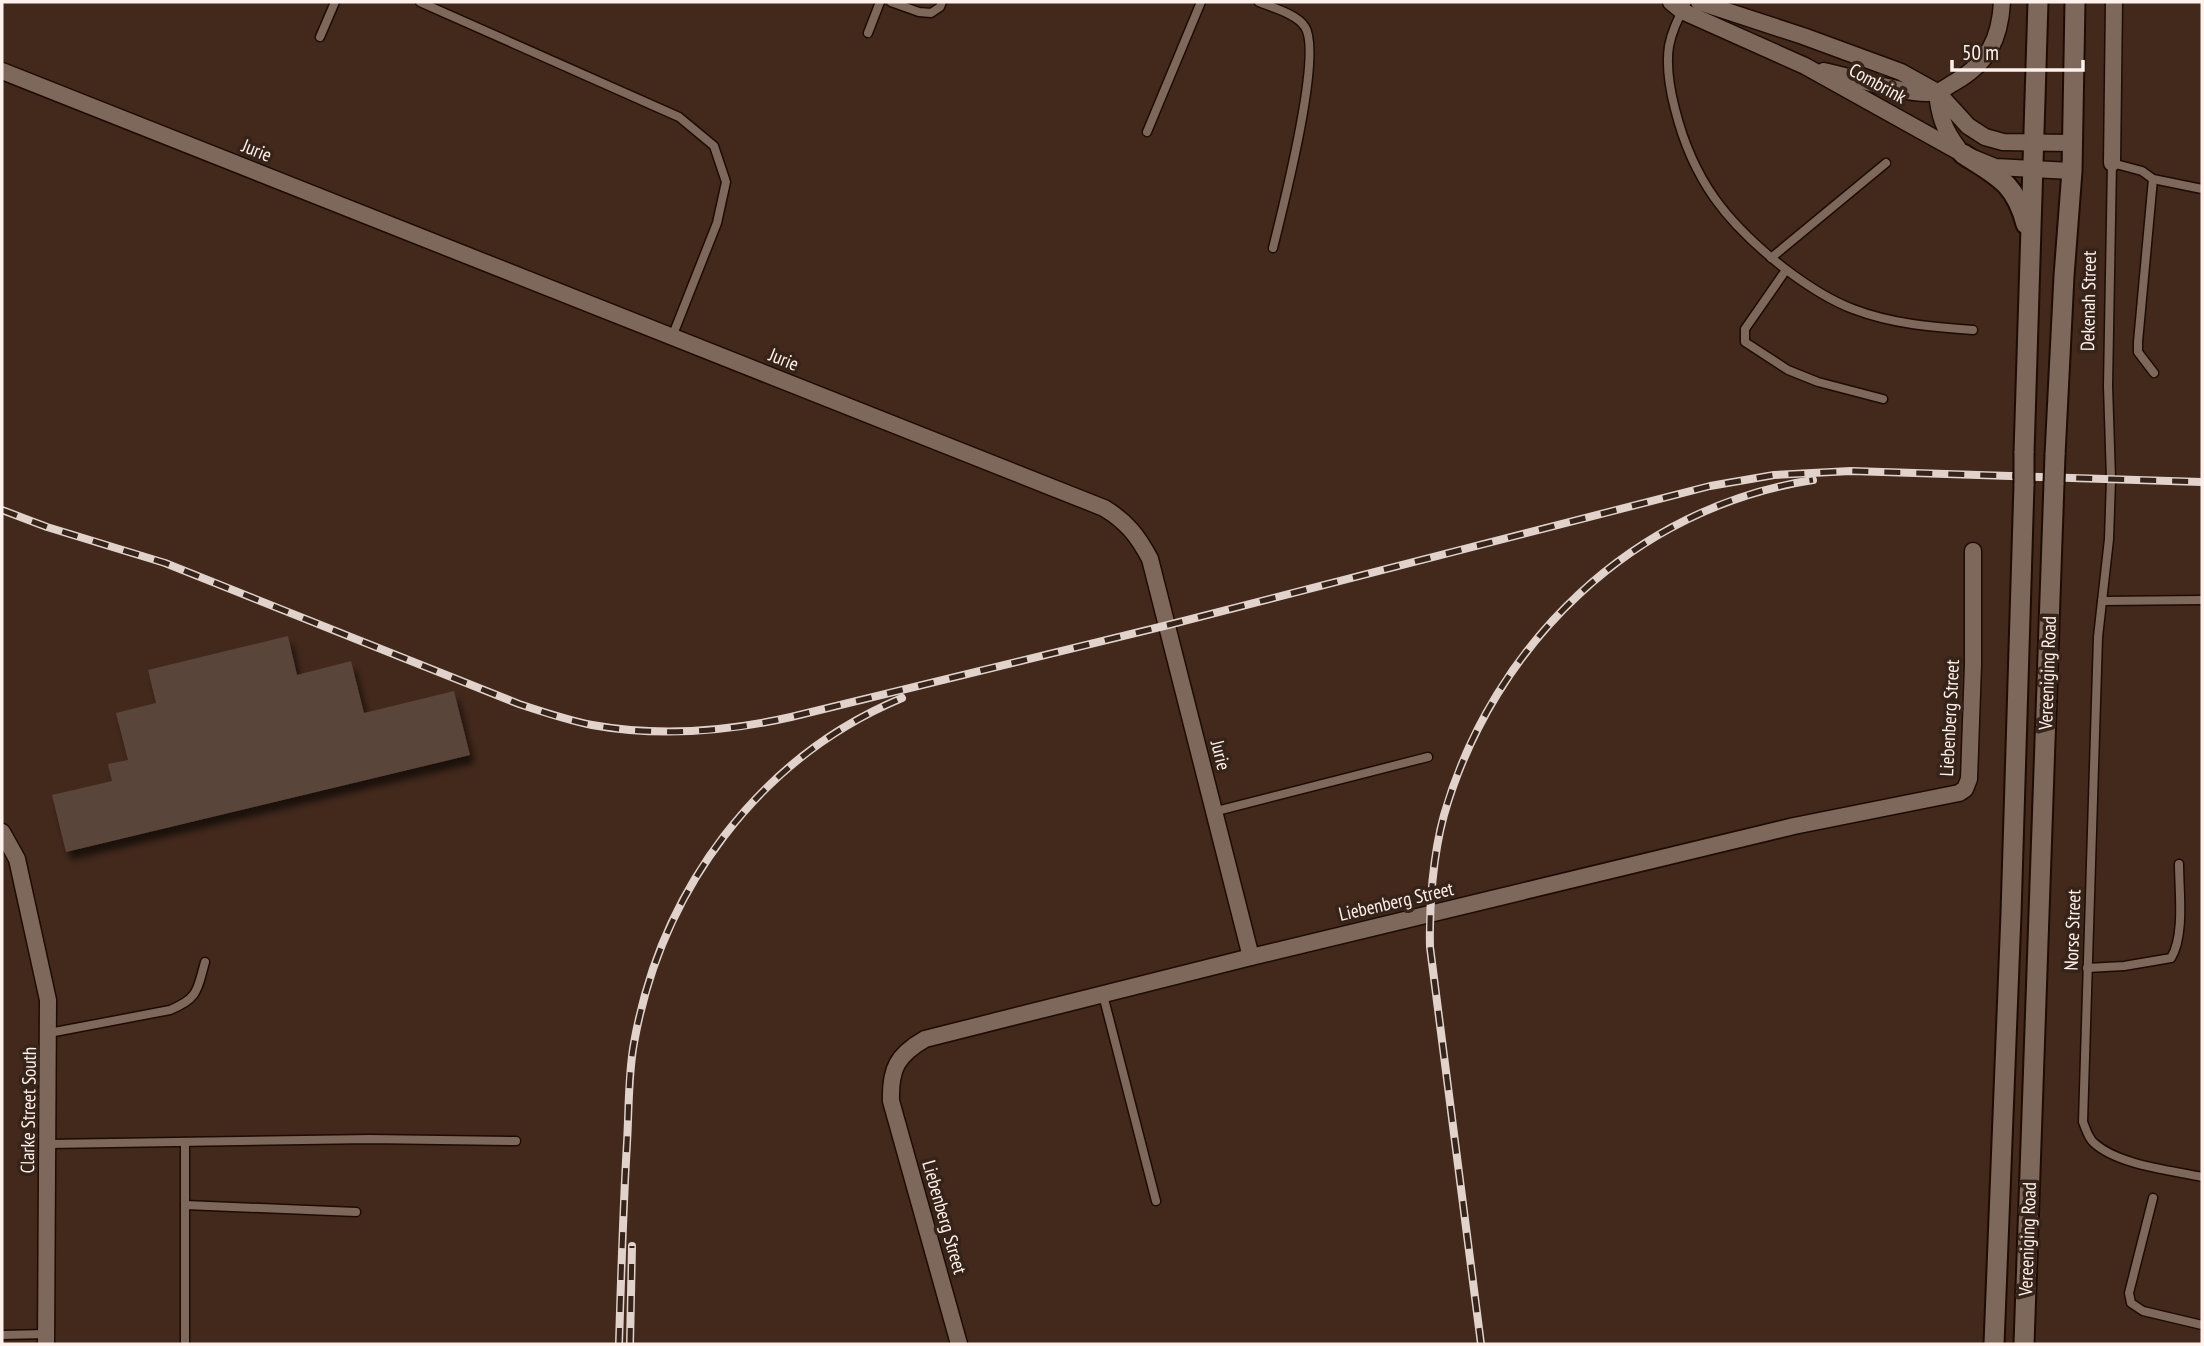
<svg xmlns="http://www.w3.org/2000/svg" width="2204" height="1346" font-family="'PT Sans Narrow',sans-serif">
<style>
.built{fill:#43291c}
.building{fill:#5a453a;filter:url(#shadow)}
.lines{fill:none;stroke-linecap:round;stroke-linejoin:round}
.service-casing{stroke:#1d0b04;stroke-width:11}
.minor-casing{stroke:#1d0b04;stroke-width:19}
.secondary-casing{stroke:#1d0b04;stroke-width:23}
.service{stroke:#7e675b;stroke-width:8}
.minor{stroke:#7e675b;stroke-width:16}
.secondary{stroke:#7e675b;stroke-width:19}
.rail-casing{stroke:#e1d3cc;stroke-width:8}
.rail{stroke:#362319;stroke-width:5;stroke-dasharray:16;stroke-linecap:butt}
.secondary-bridge-casing{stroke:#1d0b04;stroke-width:23;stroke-linecap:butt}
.secondary-bridge{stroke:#7e675b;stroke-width:19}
.labels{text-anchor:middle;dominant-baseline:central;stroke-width:7;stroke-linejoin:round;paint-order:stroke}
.street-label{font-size:19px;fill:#fff1eb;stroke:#362319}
</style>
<defs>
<filter id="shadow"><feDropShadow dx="4.5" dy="8" stdDeviation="3.5" flood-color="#0009"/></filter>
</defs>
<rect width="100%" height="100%" fill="#362319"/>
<!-- built -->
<rect class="built" x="2" y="2" width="2200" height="1342"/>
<!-- building -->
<polygon class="building" points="288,636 297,675 351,661 364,713 454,691 470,755 66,852 52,795 112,781 108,764 128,760 116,713 156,703 148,670"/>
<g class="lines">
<!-- service casing -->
<g class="service-casing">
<g id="service">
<polyline points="420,2 679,117 714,146 726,182 717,223 672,337"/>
<polyline points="891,2 919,12 931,13 940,7 942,2"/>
<path d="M1259,2c14,6 38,12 46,25 18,27 -23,184 -32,221"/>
<path d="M1687,2c-8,14 -15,28 -18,44 -3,20 1,44 6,63 18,72 52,114 109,159 21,16 45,32 69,41 39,15 79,18 120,21"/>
<polyline points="868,33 880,2"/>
<polyline points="320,37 335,2"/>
<polyline points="1147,132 1201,2"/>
<polyline points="2153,179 2202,189"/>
<polyline points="1771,258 1886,163"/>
<polyline points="1786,270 1745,329 1745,342 1788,370 1818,382 1883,399"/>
<path d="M2154,373l-16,-21v-10l15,-163 -11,-8 -30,-8 -4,223 3,93 -2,60 -11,98 -15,485c3,7 5,15 10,20 24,23 77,28 109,35"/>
<polyline points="2102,601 2202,600"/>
<polyline points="1213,812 1428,757"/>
<path d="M2087,968l37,-2 47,-8c14,-22 8,-68 8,-94"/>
<polyline points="1103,995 1156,1201"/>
<path d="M49,1033l121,-23c29,-12 27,-20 35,-48"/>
<polyline points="48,1144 370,1139 516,1141"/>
<polyline points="2153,1198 2129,1293 2131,1303 2143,1311 2202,1325"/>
<polyline points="185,1205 356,1212"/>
<polyline points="2,1335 46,1334"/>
<polyline points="185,1344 185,1142"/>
</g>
</g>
<!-- minor casing -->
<g class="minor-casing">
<g id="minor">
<polyline points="1671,2 1682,11 1805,66 1963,154 1995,167 2072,171"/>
<polyline points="1699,2 1803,36 1901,72 1937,92 1968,126 1985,137 2003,142 2072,143"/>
<path d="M2,71l1102,437c22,13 34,28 46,51l101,398"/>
<path d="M1824,71c25,5 90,27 112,21 6,-1 13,-7 19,-10 33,-19 45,-43 47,-80"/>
<path d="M1937,92c2,23 7,38 21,56"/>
<polyline points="2112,163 2114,2"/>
<polyline points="2,832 17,859 48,1000 46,1344"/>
<path d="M959,1344l-68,-243c-1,-32 6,-46 34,-62l326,-82 543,-131 165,-33 6,-4 4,-10 4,-115v-113"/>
</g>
</g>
<!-- secondary casing -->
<g class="secondary-casing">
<g id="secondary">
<path d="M1963,154c34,22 52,28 63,70"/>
<polyline points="2024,453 2038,2"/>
<polyline points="2055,455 2064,276 2072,171 2075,2"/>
<polyline points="1994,1344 2011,914 2024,484"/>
<polyline points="2024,1344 2054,483"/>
</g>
</g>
<!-- service -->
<use href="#service" class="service"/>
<!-- minor -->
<use href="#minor" class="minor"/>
<!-- secondary -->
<use href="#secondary" class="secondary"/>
<!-- rail casing -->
<g class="rail-casing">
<g id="rail">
<path d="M2,510l45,17 118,36 354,141c24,8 48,16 73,21 67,12 133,7 199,-8l377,-92 542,-139 64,-11 77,-4 351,11"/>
<path d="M619,1344c2,-67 4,-134 8,-201 2,-33 1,-68 7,-100 27,-152 124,-285 268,-345"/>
<polyline points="630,1344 632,1246"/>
<path d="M1481,1344l-51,-397c-1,-41 3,-92 14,-132 49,-171 190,-308 369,-335"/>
</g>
</g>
<!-- rail -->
<use href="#rail" class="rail"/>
<!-- secondary-bridge casing -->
<g class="secondary-bridge-casing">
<g id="secondary-bridge">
<polyline points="2054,483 2055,455"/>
<polyline points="2024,484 2024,453"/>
</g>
</g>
<!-- secondary-bridge -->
<use href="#secondary-bridge" class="secondary-bridge"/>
</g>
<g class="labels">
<!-- street labels -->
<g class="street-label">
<text transform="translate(1878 83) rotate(29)">Combrink</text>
<text transform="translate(257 150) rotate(22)">Jurie</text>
<text transform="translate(2088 301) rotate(-89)">Dekenah Street</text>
<text transform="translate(784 359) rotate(22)">Jurie</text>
<text transform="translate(2047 673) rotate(-88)">Vereeniging Road</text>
<text transform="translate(1949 718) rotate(-87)">Liebenberg Street</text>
<text transform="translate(1221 755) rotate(76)">Jurie</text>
<text transform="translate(1396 901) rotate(-13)">Liebenberg Street</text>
<text transform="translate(2072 930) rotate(-88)">Norse Street</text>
<text transform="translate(28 1110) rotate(-89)">Clarke Street South</text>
<text transform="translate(945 1217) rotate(74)">Liebenberg Street</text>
<text transform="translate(2027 1239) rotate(-88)">Vereeniging Road</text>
</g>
</g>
<!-- border -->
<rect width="2204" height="1346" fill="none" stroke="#fff1eb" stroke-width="7"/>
<!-- scale -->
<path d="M1952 60v10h131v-10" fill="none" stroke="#fff1eb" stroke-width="3.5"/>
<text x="1962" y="60" font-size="21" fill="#fff1eb" stroke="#362319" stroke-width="5" paint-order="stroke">50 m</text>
</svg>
